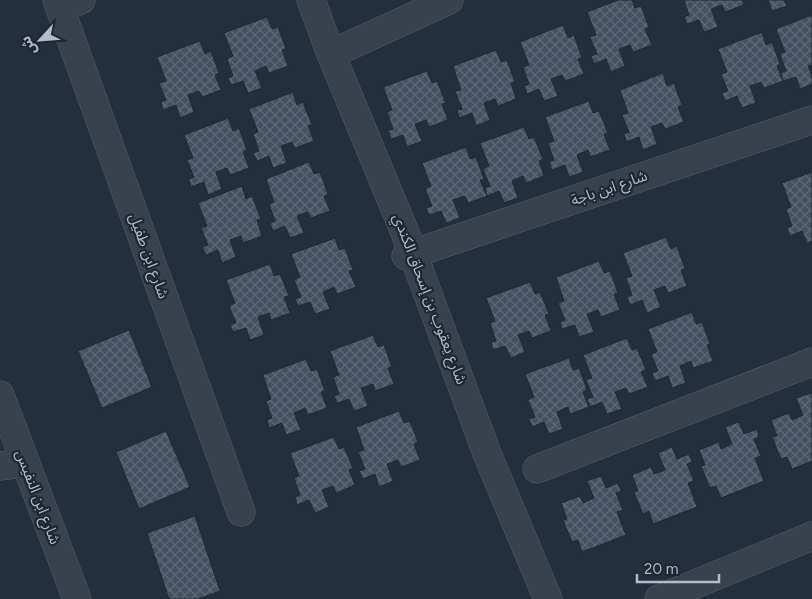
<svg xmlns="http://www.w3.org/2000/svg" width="812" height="599" font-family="Figtree,'Noto Sans Arabic',sans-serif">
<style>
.building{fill:url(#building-cross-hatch);stroke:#1f2835}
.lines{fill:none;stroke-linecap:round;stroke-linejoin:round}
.minor-casing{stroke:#565f6c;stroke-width:29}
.minor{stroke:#38414e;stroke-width:28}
.labels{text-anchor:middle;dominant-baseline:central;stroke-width:4.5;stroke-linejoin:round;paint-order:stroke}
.street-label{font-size:15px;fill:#b4bcc9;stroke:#1d2633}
</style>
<defs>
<pattern id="building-cross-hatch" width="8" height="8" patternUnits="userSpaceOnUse" patternTransform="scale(1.25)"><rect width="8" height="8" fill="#455162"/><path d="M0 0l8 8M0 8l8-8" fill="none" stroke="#5d6877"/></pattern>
</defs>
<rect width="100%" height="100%" fill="#242f3e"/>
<!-- building -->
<g class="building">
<polygon points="618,0 632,0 635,8 641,6 649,27 645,29 652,45 633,52 630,45 619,49 625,66 611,72 606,59 594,64 591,56 597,54 590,37 596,35 587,12"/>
<polygon points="684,0 742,0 744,5 725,12 722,5 711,9 718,27 704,32 699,20 687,24 684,17 689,15"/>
<polygon points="768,0 784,0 787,6 772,11"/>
<polygon points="812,15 812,65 808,66 812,76 812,84 800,89 796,77 783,81 781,73 786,71 780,54 785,52 776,29"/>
<polygon points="267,17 272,29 278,27 286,49 282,50 288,66 269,73 266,66 255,71 262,88 248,93 243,81 231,85 228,78 233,76 227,59 233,56 224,33"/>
<polygon points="563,25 568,38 574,35 582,58 578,59 584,74 565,81 562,75 551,79 558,96 544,101 539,89 527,94 524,86 529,84 523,67 529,65 520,42"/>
<polygon points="762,32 766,45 772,42 780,64 777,66 783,81 764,88 761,82 750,86 756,103 742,108 737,96 725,101 722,93 728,91 721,74 727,72 718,49"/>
<polygon points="200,41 205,54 211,51 219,73 215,75 221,90 202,97 199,91 188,95 194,112 180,118 176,105 163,110 161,102 166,100 159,83 166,81 157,57"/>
<polygon points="496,50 501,62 507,60 515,82 511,83 516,99 498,106 495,99 484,103 490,120 476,126 472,113 459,118 457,110 462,109 455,91 461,90 453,66"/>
<polygon points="427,71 432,83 437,81 446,103 442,104 448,120 429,127 426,120 415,124 422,141 407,147 403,135 391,139 388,131 393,129 387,112 392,110 383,87"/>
<polygon points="663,73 667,86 674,83 682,105 678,107 684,122 665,129 662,123 651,127 657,144 643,150 639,137 626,142 624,134 629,132 622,115 628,113 620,90"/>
<polygon points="293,92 297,105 303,102 312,125 308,126 314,141 295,148 292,142 281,146 287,163 273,168 269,156 257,161 253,153 259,151 253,134 258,132 249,109"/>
<polygon points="589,101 593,113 599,111 608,133 604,134 610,150 590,157 588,150 577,155 583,172 569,177 565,165 552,170 549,162 554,160 548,143 554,141 545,117"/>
<polygon points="228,118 233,131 239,128 247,150 243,152 249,168 230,175 227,168 216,172 222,189 208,195 204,182 191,187 189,179 194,177 187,160 193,158 184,135"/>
<polygon points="524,127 529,139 534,137 543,159 539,161 544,176 526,183 523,176 512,181 518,198 504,203 499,191 487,196 485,188 490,186 483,169 489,166 480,143"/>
<polygon points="466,147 470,159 476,157 484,179 480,180 487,196 468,203 465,196 453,200 460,218 446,223 441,211 429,215 426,208 432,206 425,189 431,186 422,163"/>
<polygon points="309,162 314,174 320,172 328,194 324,196 330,211 311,218 308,212 297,216 304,233 290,238 285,226 273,231 270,223 275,221 269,204 274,202 266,179"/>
<polygon points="812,172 812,241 807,243 802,231 790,236 787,228 792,226 786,209 791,207 782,183"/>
<polygon points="242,186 246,199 252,196 261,219 257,220 262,236 243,243 241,236 230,240 236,257 222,263 218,250 206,255 202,247 208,245 201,228 207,226 198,203"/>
<polygon points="666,237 671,249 677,246 685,269 681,270 687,286 668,293 665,286 654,290 661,307 647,313 642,300 630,305 627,297 632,295 626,278 632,276 623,253"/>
<polygon points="335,238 339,250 345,248 353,270 349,271 356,287 337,294 334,287 323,292 330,309 315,314 310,302 298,306 295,299 301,297 294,280 300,277 291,254"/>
<polygon points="599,261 604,273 610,271 618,293 614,294 620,310 601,317 598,310 587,314 594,332 579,337 575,325 562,329 560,322 565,320 558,303 564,301 556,277"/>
<polygon points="270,264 274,276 280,274 289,296 284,297 290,313 271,320 269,313 258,317 264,335 250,340 246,328 233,332 230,325 236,323 229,306 235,303 226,280"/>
<polygon points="530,282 535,294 540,292 549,314 545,315 551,331 532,338 529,331 518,335 525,352 511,358 505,346 493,350 491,342 496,341 490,323 495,321 486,298"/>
<polygon points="692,312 696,324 702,322 710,344 707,345 713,361 693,368 691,361 680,366 686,383 672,388 668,376 655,381 652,373 658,371 651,354 657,352 648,329"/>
<polygon points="129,330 152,387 102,408 78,351"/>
<polygon points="373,335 378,347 384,345 392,367 388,368 394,384 375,391 373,384 361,388 368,406 354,411 349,399 337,403 334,396 339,394 333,377 339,375 330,351"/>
<polygon points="627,338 632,350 637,348 646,370 641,372 648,387 629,394 626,388 615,392 622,409 607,414 602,402 590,407 587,399 593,397 586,380 592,378 583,355"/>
<polygon points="569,358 573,370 579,368 587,390 583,392 589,407 570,414 568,407 557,412 563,429 549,434 544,422 532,427 529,419 535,417 528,400 534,397 525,374"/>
<polygon points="306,359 311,371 317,369 325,391 321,392 327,408 308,415 305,408 294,413 301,430 286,435 282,423 269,428 267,420 272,418 266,401 271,399 263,375"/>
<polygon points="811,393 812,396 812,461 792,469 787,457 781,459 772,437 777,436 771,420 789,413 792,420 803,415 796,398"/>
<polygon points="399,411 404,423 410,421 418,442 414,444 420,460 401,467 398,460 387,464 393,481 379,487 375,474 363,479 359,471 365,469 358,452 364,450 356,427"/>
<polygon points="739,422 744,434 757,429 759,437 754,439 761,456 755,458 764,481 721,498 716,486 710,488 701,466 705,465 699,450 719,442 721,449 732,444 725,427"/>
<polygon points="166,431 190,487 139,509 116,452"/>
<polygon points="334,437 339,449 344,447 353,468 349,470 355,485 336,493 333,486 322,490 329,507 315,513 309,500 297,505 295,497 300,495 294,478 299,476 290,453"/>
<polygon points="672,447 677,459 689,454 692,462 687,464 694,481 688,483 697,507 653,524 649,511 643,514 634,492 638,491 632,475 651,467 654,474 665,470 658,453"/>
<polygon points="601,476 606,488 618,483 621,491 616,493 623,510 617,512 626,535 582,552 578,540 572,542 563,520 567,519 561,503 580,496 583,503 594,498 587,481"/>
<polygon points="195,516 220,591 198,599 169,599 147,533"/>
</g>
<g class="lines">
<!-- minor casing -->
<g class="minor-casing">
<g id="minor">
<polyline points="57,0 241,512"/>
<polyline points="311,0 331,54 406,235 488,456 548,599"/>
<polyline points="60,8 81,0"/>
<polyline points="331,54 449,0"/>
<polyline points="406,256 812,120"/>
<polyline points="0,395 77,599"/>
<polyline points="0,466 24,463"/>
<polyline points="537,469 812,362"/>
<polyline points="659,599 812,536"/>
</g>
</g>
<!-- minor -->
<use href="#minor" class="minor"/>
</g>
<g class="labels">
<!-- street labels -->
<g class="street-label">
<text transform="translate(609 188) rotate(-19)">شارع ابن باجة</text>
<text transform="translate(149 256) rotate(70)">شارع ابن طفيل</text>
<text transform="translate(430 299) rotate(69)">شارع يعقوب بن إسحاق الكندي</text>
<text transform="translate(38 497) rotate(69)">شارع ابن النفيس</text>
</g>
</g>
<!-- north arrow -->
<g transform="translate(40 40) rotate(244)" stroke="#1d2633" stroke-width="4" paint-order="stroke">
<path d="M0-4L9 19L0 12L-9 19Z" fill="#b4bcc9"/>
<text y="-8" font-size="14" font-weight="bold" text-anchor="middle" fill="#b4bcc9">ش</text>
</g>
<!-- scale -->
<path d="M637 574v8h82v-8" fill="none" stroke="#b4bcc9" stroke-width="2.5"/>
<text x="644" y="574" font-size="15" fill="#b4bcc9" stroke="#1d2633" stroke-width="4" paint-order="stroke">20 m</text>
</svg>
